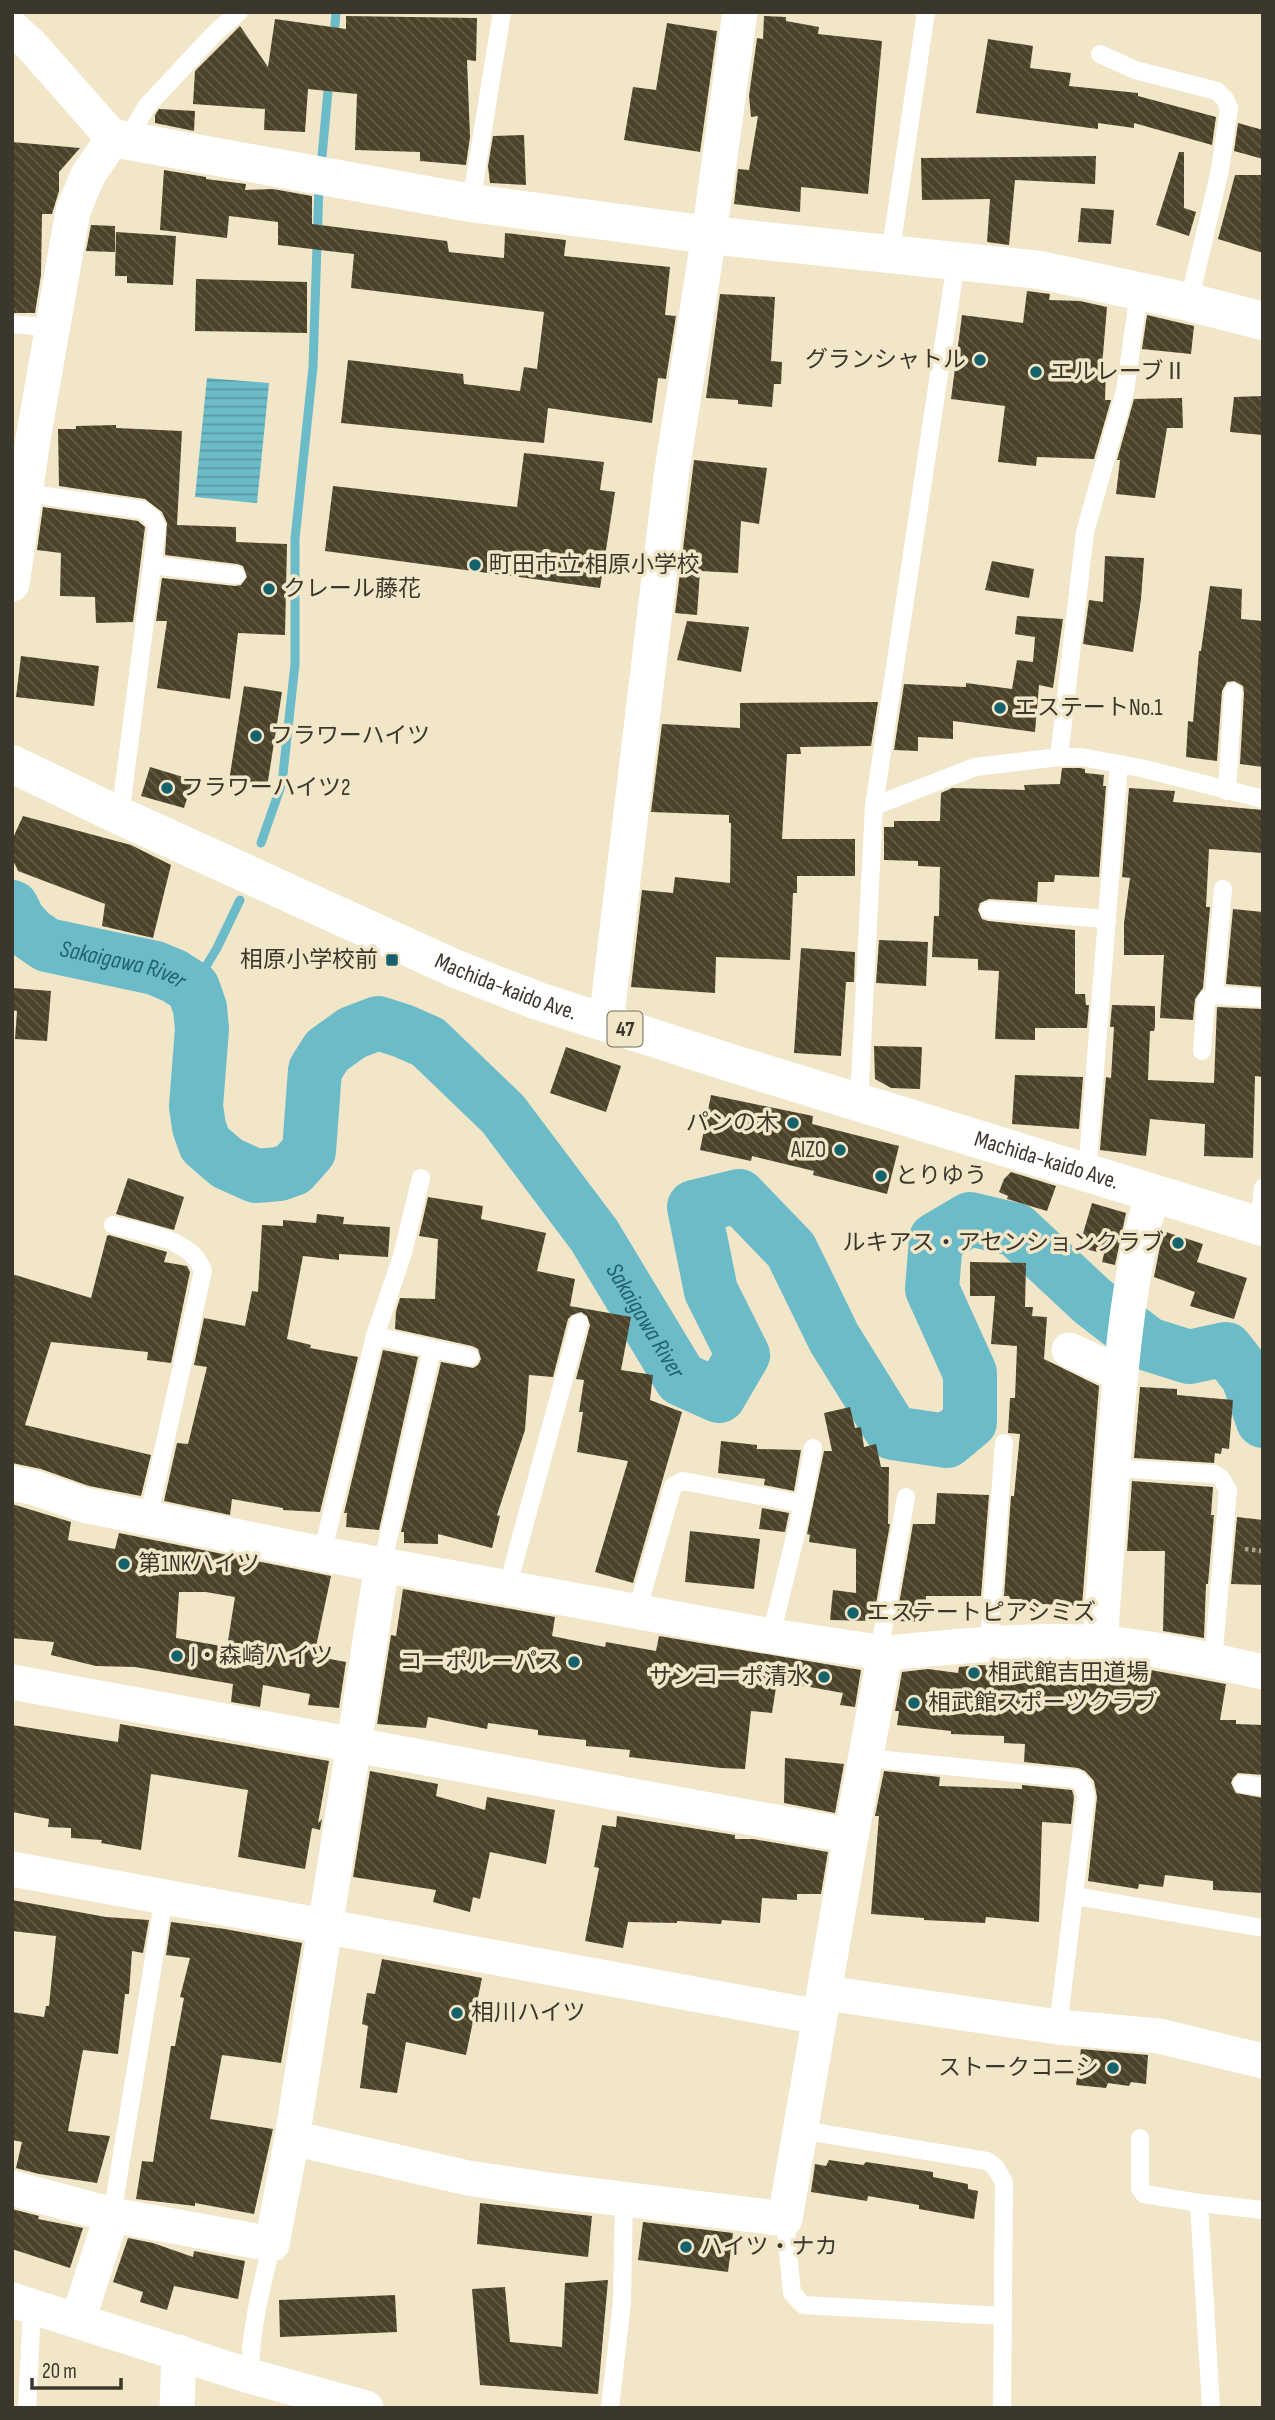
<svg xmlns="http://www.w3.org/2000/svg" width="1275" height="2420" font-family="'Sofia Sans Condensed','Noto Sans JP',sans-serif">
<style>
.water{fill:url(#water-rules)}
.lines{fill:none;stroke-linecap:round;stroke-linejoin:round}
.stream{stroke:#6cbbc9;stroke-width:9}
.river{stroke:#6cbbc9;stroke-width:54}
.building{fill:url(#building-back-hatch);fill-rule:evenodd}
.path{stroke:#ada38d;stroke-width:4.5;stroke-dasharray:3.5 3.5;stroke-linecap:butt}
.service{stroke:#fff;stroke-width:18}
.minor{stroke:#fff;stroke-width:35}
.tertiary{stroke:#fff;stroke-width:38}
.primary{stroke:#fff;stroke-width:38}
.poi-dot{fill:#15626d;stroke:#f2e6c9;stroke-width:2.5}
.labels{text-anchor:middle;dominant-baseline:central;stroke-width:7;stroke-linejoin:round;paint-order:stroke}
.shield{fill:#f2e6c9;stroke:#736c5b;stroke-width:2}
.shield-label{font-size:21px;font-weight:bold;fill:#3c372c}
.poi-label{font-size:23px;fill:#3c372c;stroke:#f2e6c9;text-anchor:start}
.street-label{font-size:23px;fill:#3c372c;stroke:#f2e6c9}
.water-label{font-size:24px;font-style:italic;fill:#21626c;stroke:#f2e6c9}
</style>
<defs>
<pattern id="water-rules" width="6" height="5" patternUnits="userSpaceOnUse" patternTransform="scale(1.75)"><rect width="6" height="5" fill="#6cbbc9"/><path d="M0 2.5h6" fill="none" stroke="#5a99a3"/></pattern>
<pattern id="building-back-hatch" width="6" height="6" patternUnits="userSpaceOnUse" patternTransform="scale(1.75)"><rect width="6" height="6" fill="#4b4229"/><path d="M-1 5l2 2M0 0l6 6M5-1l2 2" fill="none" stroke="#635c47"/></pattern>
</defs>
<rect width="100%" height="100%" fill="#f2e6c9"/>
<!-- water -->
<polygon class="water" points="207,378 269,383 257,503 195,497"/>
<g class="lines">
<!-- stream -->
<g class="stream">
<polyline points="334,38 336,12"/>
<polyline points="321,167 329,80"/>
<polyline points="261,843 282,783 295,664 295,539 313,367 319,185"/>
<polyline points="193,988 217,948 240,900"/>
</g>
<!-- river -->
<path class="river" id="s1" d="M12,907l7,14 12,13 16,11 108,23 19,8 19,12 7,20 2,21 -6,77 3,21 6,17 22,19 29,13 23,-2 14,-5 16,-18 6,-81 12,-19 25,-18 26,-10 25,8 25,11 75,72 91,121 87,144 38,17 24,-41 -32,-64 -17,-84 45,-11 52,54 43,88 59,95 54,8 23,-19v-49l-38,-84 4,-50 34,-20 46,11 76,71 56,43 41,13 37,-8 22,28 15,44"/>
</g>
<!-- building -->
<g class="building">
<polygon points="346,16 477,18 476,61 467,60 470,137 466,165 420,161 420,152 355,150 357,94 308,89 305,132 264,130 265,109 193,104 195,71 240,26 268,67 275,19 346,29"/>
<polygon points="764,16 786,17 786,21 819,27 818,34 882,41 868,194 801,187 800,212 734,204 738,169 749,170 758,116 751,117 749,96 757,38 763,39"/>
<polygon points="667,23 717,31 700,152 624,140 633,87 656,90"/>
<polygon points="988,39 1033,46 1030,68 1071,73 1069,86 1138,93 1138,96 1216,117 1212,145 1134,123 1134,128 1098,123 1098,129 976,113"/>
<polygon points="159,109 195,111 194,131 155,123 155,115"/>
<polygon points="1238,123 1263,130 1263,159 1234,151"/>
<polygon points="524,135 526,185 490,183 488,166 493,136"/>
<polygon points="12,142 80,148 59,172 59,191 52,214 42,214 41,275 35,313 12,313"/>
<polygon points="1179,152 1184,152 1184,208 1196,212 1189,236 1156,225"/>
<polygon points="1096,156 1095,184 1015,180 1009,245 987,242 990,199 922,200 921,158"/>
<polygon points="164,170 206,177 206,179 246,184 245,190 273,189 312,196 312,224 447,241 449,252 504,258 505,233 566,240 564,256 670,267 665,315 676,316 666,379 658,378 652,423 548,408 544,443 341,423 348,360 463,374 464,384 520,391 524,367 537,369 544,312 351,288 354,254 278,245 278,222 229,216 227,238 160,230"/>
<polygon points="1235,175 1263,175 1263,253 1218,239"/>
<polygon points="1081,208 1114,210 1111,244 1078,242"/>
<polygon points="91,225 115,226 115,252 86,251"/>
<polygon points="116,232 176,236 173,285 127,283 127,276 115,276"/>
<polygon points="196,279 307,282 307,333 195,331"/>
<polygon points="1027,291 1050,294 1049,300 1080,301 1107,307 1102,366 1106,367 1105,400 1111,400 1094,459 1037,457 1036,466 998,462 1005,406 951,399 962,315 1023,323"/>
<polygon points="720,294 775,297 771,361 782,362 781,384 774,384 772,407 738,404 738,400 706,398"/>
<polygon points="1147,315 1194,326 1191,354 1142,349"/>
<polygon points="1263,396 1263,435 1230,432 1234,397"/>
<polygon points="1182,398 1183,428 1167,428 1155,498 1116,494 1120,460 1117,460 1134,399"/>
<polygon points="116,425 116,428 182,431 177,525 236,527 236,542 287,544 285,635 238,633 230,699 157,688 167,621 156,621 162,578 235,586 241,585 247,577 243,566 237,564 165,555 167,523 162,512 145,499 59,486 58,429 76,429 76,426"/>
<polygon points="524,453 604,462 600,490 615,492 600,588 325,551 333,486 517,507"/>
<polygon points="694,460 767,468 759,524 741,521 738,573 700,571 697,615 675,613"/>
<polygon points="43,507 138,521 145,527 133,622 96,623 95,597 60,596 61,553 37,550"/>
<polygon points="1105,556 1144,558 1141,599 1133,652 1083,644 1089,600 1103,602"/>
<polygon points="992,561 1034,569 1029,598 985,590"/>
<polygon points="1210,586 1242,589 1241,619 1263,621 1263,767 1240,764 1244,693 1243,686 1234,681 1227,682 1222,691 1217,761 1186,757 1188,721 1193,722 1199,651 1201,651"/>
<polygon points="1017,616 1063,619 1053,688 1039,685 1035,732 953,721 953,739 918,737 918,751 894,750 904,684 966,687 966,683 1012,689 1017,660 1033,662 1035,637 1015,634"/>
<polygon points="687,621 749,627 741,672 677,660"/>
<polygon points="21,656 99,666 94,706 16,697"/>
<polygon points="244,686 282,692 267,787 229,781"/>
<polygon points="878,702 871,746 800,747 801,754 787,754 782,839 855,839 855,876 797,876 797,893 793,893 790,960 716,957 715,993 631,987 642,890 673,893 675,877 730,883 731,823 729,823 729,815 651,812 662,724 740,728 740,703"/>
<polygon points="150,767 193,780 184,808 141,796"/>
<polygon points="1062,768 1080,768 1085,769 1085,773 1104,775 1103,786 1106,786 1099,877 1055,875 1054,882 1038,882 1037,902 989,899 980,903 978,910 982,919 988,921 1075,930 1075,994 1085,994 1086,1005 1089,1005 1087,1028 1035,1028 1035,1040 995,1039 999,971 978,970 978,959 932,957 934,916 939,916 940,867 918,866 918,861 884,860 884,827 894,827 894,821 940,821 941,793 952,788 1025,790 1024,785 1060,784"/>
<polygon points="1129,788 1175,791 1173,802 1263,810 1263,853 1209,849 1206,907 1210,907 1203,988 1195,999 1193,1020 1160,1018 1164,955 1124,955 1124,923 1130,878 1122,877"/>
<polygon points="23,816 131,845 171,865 153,938 102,926 105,904 18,871 12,858 12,840"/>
<polygon points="1233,909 1263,912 1263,987 1226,984"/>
<polygon points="879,940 928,942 926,986 876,983"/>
<polygon points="801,948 855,952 854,982 846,982 841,1056 794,1053"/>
<polygon points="12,988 51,991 47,1041 15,1039 17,1011 12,1010"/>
<polygon points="1112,1005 1155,1006 1155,1027 1154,1031 1150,1031 1148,1080 1214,1083 1217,1007 1263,1009 1263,1077 1255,1076 1253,1158 1204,1156 1205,1124 1150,1119 1146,1156 1100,1150 1106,1077 1111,1078 1114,1027 1110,1027"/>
<polygon points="874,1046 922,1047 920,1089 891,1088 875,1079"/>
<polygon points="566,1047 621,1066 606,1112 550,1093"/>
<polygon points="1015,1075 1083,1077 1079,1129 1012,1124"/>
<polygon points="711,1095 813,1116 812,1124 899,1146 887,1194 813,1175 814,1171 752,1156 751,1161 700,1150"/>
<polygon points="1011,1172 1056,1186 1047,1211 1007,1199 1008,1196 999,1192 1004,1179"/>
<polygon points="128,1178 184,1197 174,1230 116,1214"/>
<polygon points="428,1197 483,1206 481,1219 546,1233 537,1271 575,1279 570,1306 631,1317 621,1370 653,1375 650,1400 682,1412 633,1583 595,1572 628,1461 577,1452 583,1412 579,1412 584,1380 576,1379 590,1325 587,1316 581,1312 572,1315 568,1319 553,1377 529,1375 525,1430 497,1515 500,1516 492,1548 438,1534 438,1544 404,1543 404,1532 401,1532 441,1362 473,1368 478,1365 481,1359 478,1349 472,1346 395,1329 396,1311 400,1298 435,1299 438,1239 419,1236"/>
<polygon points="1092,1203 1126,1213 1115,1265 1102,1262 1104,1254 1079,1247"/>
<polygon points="317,1214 344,1217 343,1224 390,1227 388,1257 339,1254 339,1260 303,1256 287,1339 311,1345 310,1348 358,1357 320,1512 283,1510 283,1508 232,1499 230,1515 164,1501 177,1443 188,1444 207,1367 194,1365 204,1318 245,1326 252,1291 258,1292 262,1225 283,1226 283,1220 316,1223"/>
<polygon points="1163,1231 1203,1244 1197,1262 1247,1278 1234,1319 1190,1306 1195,1292 1154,1277"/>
<polygon points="109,1235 167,1252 164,1262 187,1266 190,1272 171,1363 147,1360 148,1352 51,1342 25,1425 151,1455 141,1496 89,1486 41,1469 12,1463 12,1274 91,1298 107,1236"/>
<polygon points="970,1262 1026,1263 1025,1307 1033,1307 1032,1316 1047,1317 1044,1359 1099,1386 1082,1606 1022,1603 1022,1599 1010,1599 1009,1596 1004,1596 1011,1496 1014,1496 1020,1434 1008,1433 1010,1398 1015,1398 1017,1346 991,1344 995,1296 970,1296"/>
<polygon points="383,1350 418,1357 379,1530 346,1527 347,1513 344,1513"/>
<polygon points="1140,1387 1177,1389 1177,1395 1233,1400 1229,1449 1222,1448 1221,1454 1215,1453 1214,1463 1134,1458"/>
<polygon points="850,1407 855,1428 861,1427 864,1447 876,1444 881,1467 889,1467 888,1524 890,1524 873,1621 830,1620 833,1590 856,1593 856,1549 809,1542 810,1535 807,1534 824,1451 832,1451 824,1413"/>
<polygon points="721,1441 757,1445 757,1449 801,1450 794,1491 764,1485 765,1479 718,1473"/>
<polygon points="1132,1481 1213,1487 1211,1515 1214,1515 1208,1584 1206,1584 1204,1638 1163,1631 1165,1551 1127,1551"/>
<polygon points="937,1493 989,1495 981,1596 926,1596 926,1622 896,1621 913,1524 935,1524"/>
<path d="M12,1504l59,18 -3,18 47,9 4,-16 212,43 -17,80 32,6 -7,46 -31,-3 2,-11 -47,-9 -3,22 -29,-5 2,-18 -98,-17 -39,-1 -45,-11 3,-13 -42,-4zM179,1592h27l29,5 -8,50 -51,-9z"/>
<polygon points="762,1508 789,1513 785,1532 759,1529"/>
<polygon points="1237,1517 1263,1520 1263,1585 1231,1584"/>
<polygon points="690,1531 760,1539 754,1589 685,1582"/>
<polygon points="403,1589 555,1617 552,1636 605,1647 606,1642 656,1651 659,1636 861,1670 855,1707 840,1705 843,1693 777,1681 772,1713 751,1711 745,1769 721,1768 629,1757 630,1750 586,1746 586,1740 538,1735 538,1730 488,1723 487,1729 428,1717 426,1728 377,1724 391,1635 396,1636"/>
<polygon points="1035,1662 1093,1663 1093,1667 1140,1668 1226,1684 1220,1720 1236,1720 1236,1724 1263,1725 1263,1775 1238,1773 1233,1778 1231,1783 1236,1793 1263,1798 1263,1893 1213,1890 1213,1881 1165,1875 1163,1887 1139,1884 1138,1889 1088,1881 1097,1797 1094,1781 1085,1771 1078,1768 1024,1762 1025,1744 1004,1743 1004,1736 951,1734 951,1731 897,1725 899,1711 895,1711 902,1672 928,1669 958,1673 959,1667 982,1665 1035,1668"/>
<polygon points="120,1724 329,1761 318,1823 322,1819 320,1830 312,1828 305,1869 238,1857 248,1790 151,1774 141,1850 101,1843 102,1840 71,1838 71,1828 48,1827 49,1819 12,1812 12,1725 118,1742"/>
<polygon points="785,1758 844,1764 835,1813 784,1803"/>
<polygon points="370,1771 438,1784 436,1796 485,1810 487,1797 555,1810 546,1864 490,1852 480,1899 473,1897 470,1912 433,1902 436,1890 353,1877"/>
<polygon points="884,1771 940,1777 939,1786 1022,1789 1022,1785 1072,1790 1074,1797 1071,1824 1042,1822 1039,1922 986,1917 985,1923 924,1920 924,1918 871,1914 879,1816 875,1816"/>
<polygon points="617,1816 735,1835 735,1839 753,1839 828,1852 821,1894 797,1894 797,1900 762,1898 760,1923 722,1920 721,1924 677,1921 677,1923 628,1922 623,1948 585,1941 599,1868 594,1867 602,1825 616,1827"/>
<polygon points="12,1900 106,1917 149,1920 143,1953 132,1951 129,1994 125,1994 118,2054 83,2050 68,2131 110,2136 97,2183 39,2174 16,2168 22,2142 12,2140 12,2012 44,2017 46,2006 49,2006 56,1936 12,1931"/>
<polygon points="171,1922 225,1929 302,1943 281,2063 222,2055 210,2119 273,2129 254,2214 195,2203 195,2206 136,2199 142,2161 153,2162 171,2046 175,2046 184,1998 180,1997 190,1958 166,1955"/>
<polygon points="382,1959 482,1978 466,2055 406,2042 397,2093 360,2088 368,2026 362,2024 367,1993 375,1994"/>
<polygon points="1081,2049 1148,2055 1146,2084 1131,2082 1129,2086 1108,2083 1106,2088 1076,2085"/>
<polygon points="829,2160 863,2165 866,2162 933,2172 933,2177 968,2184 968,2189 978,2191 974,2219 919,2209 919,2205 868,2196 867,2201 811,2192 815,2164 826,2166"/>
<polygon points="480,2203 592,2216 588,2257 477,2244"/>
<polygon points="12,2209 39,2216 38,2219 83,2228 70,2268 12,2249"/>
<polygon points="643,2222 733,2233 728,2272 638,2260"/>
<polygon points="128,2238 153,2243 193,2257 194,2251 245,2261 238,2299 174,2286 167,2310 140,2302 143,2292 113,2282"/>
<polygon points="608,2280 598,2394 480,2385 472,2289 505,2287 510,2342 562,2347 565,2283"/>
<polygon points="395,2295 397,2332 280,2337 279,2300"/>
</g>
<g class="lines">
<!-- path -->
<polyline class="path" points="1245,1549 1263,1551"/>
<!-- service -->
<g class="service">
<polyline points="1100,54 1135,70 1217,91 1225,99 1229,108 1220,170 1189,302"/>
<polyline points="131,142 135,126 147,106 215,33 239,12"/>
<polyline points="471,203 502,12"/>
<polyline points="890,256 926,12"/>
<polyline points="12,324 53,328"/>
<polyline points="25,493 143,510 154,520 157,527 120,816"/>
<polyline points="152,565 236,575"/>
<polyline points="1059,757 1085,532 1125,391 1139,292"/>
<polyline points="1227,791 1233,692"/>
<polyline points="874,806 975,767 1059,757 1081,757 1141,768 1263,799"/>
<polyline points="989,910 1107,919"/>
<polyline points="1214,995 1263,998"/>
<polyline points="1202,1051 1206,1000 1214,995 1223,889"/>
<polyline points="859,1101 874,806 956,262"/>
<polyline points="1087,1173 1119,764"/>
<path d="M113,1225c29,8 79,13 90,46l-55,248"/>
<polyline points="1259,1226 1263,1188"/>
<polyline points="375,1336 470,1357"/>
<polyline points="1113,1468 1214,1474 1221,1478 1228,1490 1213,1661"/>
<polyline points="322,1554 375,1336 402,1256 421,1178"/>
<polyline points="382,1565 432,1349"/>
<polyline points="507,1589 579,1323"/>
<polyline points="637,1611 673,1486 683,1481 803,1504"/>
<polyline points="771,1636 803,1504 813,1448"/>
<polyline points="989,1644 1004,1443"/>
<polyline points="879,1653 906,1497"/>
<polyline points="866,1758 1077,1779 1083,1785 1086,1796 1058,2027"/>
<polyline points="1242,1784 1263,1787"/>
<polyline points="1075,1896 1263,1928"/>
<polyline points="801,2130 987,2161 995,2167 1004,2182 1002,2408"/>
<polyline points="1140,2138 1140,2188 1144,2194 1199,2203"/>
<polyline points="112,2215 164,1897"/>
<polyline points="785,2219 792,2293 803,2305 1003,2316"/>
<path d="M250,2376c0,-46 11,-88 22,-132"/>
<polyline points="27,2408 32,2306"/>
<polyline points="610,2408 622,2302 624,2198"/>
<polyline points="1211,2408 1199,2203 1263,2210"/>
</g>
<!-- minor -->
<g class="minor">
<polyline points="12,28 30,44 113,138 88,175 73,211 33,439 12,584"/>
<polyline points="606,1023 671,477 709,235 740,12"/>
<polyline points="1069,1350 1121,1374"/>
<polyline points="12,1483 35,1488 84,1505 322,1554 771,1636 885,1653"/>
<path d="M1100,1643c5,-73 11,-146 16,-219 7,-78 14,-156 37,-232"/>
<path d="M12,1682l839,154 34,-183c71,-6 143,-15 214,-10 55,4 110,17 164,29"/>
<polyline points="12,1869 819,2017"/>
<polyline points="826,1993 1058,2027 1159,2036 1263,2061"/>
<polyline points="292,2138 468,2178 549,2190 785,2219 851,1836"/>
<polyline points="12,2188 112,2215 272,2244 292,2138 382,1565"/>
<polyline points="12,2300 250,2376 366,2408"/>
<polyline points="78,2320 112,2215"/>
<polyline points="177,2408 179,2352"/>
</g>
<!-- tertiary -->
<polyline class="tertiary" points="113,138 471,203 709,235 1040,270 1189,302 1263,321"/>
<!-- primary -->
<path class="primary" id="s2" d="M12,764l108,52 336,153 82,32 193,62 532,164"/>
</g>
<!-- markers -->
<g class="poi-dot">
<circle cx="980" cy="360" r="7"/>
<circle cx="1036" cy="372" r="7"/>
<circle cx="475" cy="565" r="7"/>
<circle cx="269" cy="589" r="7"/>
<circle cx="1000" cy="708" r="7"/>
<circle cx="256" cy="736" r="7"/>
<circle cx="167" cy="788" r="7"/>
<rect x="385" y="953" width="14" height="14" rx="3.5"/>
<circle cx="793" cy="1123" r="7"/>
<circle cx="840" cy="1150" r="7"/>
<circle cx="881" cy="1176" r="7"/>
<circle cx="1178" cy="1243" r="7"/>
<circle cx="124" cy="1564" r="7"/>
<circle cx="853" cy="1613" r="7"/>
<circle cx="177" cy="1656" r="7"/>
<circle cx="574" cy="1662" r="7"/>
<circle cx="974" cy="1673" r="7"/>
<circle cx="824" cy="1677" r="7"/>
<circle cx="914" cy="1703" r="7"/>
<circle cx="457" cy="2013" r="7"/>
<circle cx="1113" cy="2068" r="7"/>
<circle cx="686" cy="2247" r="7"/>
</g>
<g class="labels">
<!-- shield labels -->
<rect class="shield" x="607.5" y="1011.5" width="35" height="35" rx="5"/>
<g class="shield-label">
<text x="625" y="1029">47</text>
</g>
<!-- poi labels -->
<g class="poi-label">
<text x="966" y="360" text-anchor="end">グランシャトル</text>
<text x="1050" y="372">エルレーブⅡ</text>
<text x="489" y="565">町田市立 相原小学校</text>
<text x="283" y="589">クレール藤花</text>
<text x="1014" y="708">エステートNo.1</text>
<text x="270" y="736">フラワーハイツ</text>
<text x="181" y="788">フラワーハイツ2</text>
<text x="378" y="960" text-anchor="end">相原小学校前</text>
<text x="779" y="1123" text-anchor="end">パンの木</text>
<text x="826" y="1150" text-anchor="end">AIZO</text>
<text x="895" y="1176">とりゆう</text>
<text x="1164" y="1243" text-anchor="end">ルキアス・アセンションクラブ</text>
<text x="138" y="1564">第1NKハイツ</text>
<text x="867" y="1613">エステートピアシミズ</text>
<text x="191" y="1656">J・森崎ハイツ</text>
<text x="560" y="1662" text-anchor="end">コーポルーパス</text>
<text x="988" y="1673">相武館吉田道場</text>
<text x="810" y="1677" text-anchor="end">サンコーポ清水</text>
<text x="928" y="1703">相武館スポーツクラブ</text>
<text x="471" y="2013">相川ハイツ</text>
<text x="1099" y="2068" text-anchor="end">ストークコニシ</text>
<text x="700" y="2247">ハイツ・ナカ</text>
</g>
<!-- street labels -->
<g class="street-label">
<text stroke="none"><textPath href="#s2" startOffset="542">Machida-kaido Ave.</textPath></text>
<text stroke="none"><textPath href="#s2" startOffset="1110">Machida-kaido Ave.</textPath></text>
</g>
<!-- water labels -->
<g class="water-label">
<text stroke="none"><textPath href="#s1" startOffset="131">Sakaigawa River</textPath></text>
<text stroke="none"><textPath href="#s1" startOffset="1059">Sakaigawa River</textPath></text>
</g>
</g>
<!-- border -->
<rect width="1275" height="2420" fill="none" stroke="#3c372c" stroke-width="28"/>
<!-- scale -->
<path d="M32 2378v10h89v-10" fill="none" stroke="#3c372c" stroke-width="3.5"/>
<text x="42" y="2378" font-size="21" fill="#3c372c" stroke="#f2e6c9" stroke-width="5" paint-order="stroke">20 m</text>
</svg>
